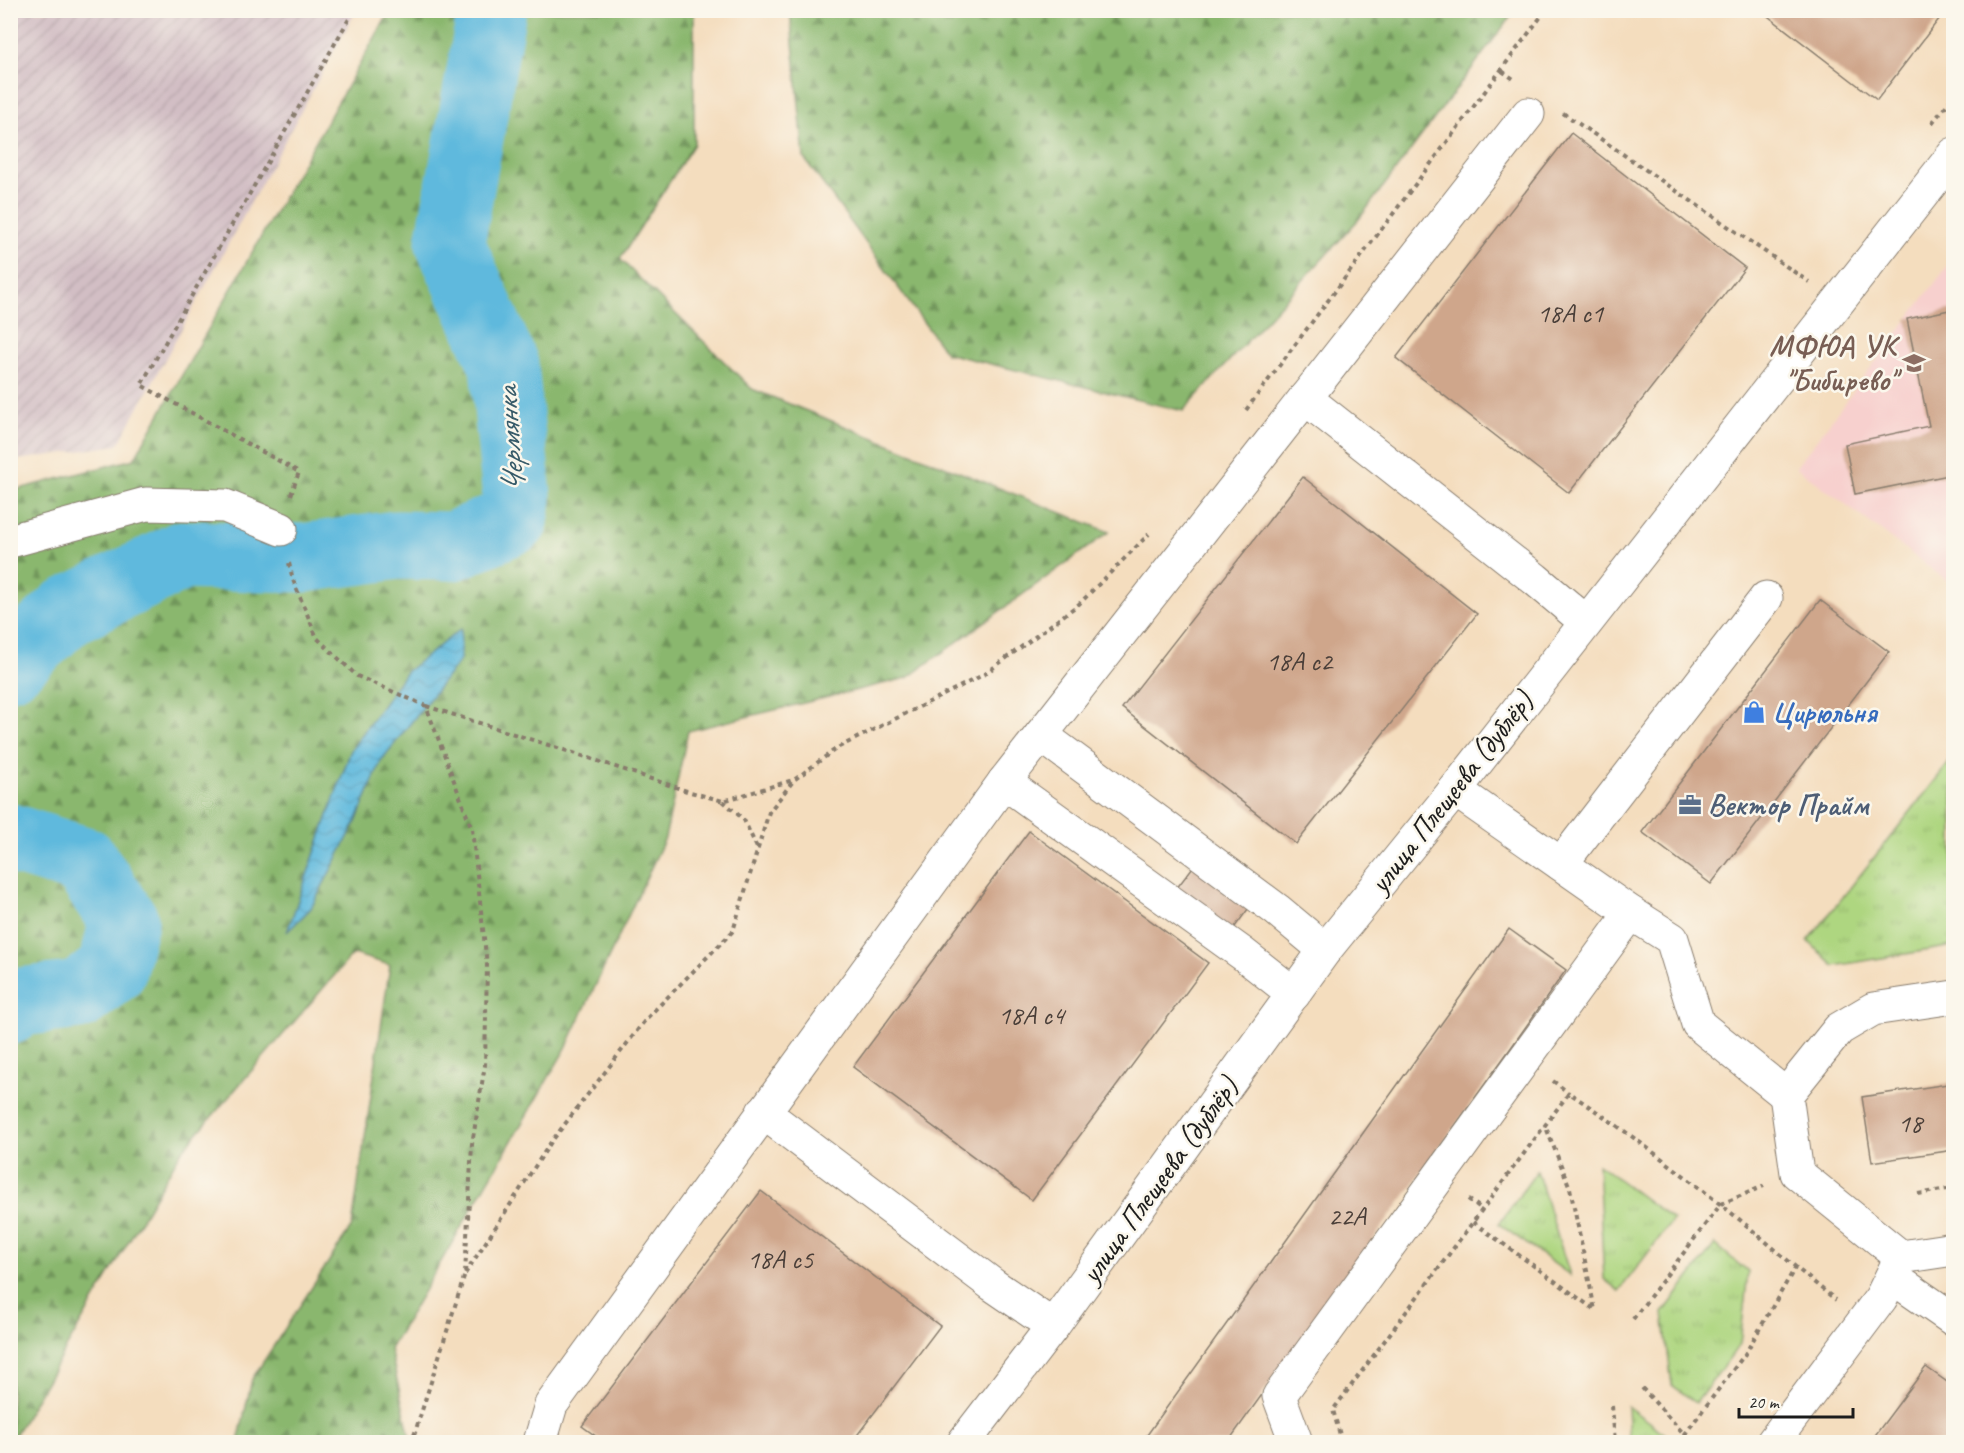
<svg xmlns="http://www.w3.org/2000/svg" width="1964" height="1453" font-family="Caveat,sans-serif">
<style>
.built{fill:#f7d0ce}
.industrial{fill:url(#industrial-furrows)}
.forest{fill:url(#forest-firs);stroke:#536a45;stroke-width:1.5}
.park{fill:url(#park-tufts);stroke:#65794e;stroke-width:1.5}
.water{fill:url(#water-waves);stroke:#3e6a7c;stroke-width:1.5}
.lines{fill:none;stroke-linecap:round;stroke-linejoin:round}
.river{stroke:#5fb9dd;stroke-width:69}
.building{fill:#cfa68b}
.minor-casing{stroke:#887c6d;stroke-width:35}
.path{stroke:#887c6d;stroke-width:4;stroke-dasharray:4.5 4.5;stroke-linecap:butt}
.minor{stroke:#fff;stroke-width:33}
.labels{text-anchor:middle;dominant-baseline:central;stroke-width:5;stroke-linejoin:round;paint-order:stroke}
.number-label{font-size:27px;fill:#493e38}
.education-label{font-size:30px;font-weight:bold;fill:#785e54;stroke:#fbf7ec;text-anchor:end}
.shop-label{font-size:30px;font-weight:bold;fill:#366cbe;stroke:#fbf7ec;text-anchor:start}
.street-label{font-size:30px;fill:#1c1c1c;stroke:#fbf7ec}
.service-label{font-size:30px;font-weight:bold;fill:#4e5e75;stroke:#fbf7ec;text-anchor:start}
.water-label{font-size:32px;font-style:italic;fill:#375b69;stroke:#fbf7ec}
</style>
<defs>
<pattern id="industrial-furrows" width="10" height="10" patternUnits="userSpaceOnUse" patternTransform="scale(1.5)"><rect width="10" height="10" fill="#d2bec4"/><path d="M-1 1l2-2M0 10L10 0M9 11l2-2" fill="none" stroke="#b4a3a8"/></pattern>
<pattern id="forest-firs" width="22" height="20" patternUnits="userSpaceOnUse" patternTransform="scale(1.5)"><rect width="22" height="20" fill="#8ab76e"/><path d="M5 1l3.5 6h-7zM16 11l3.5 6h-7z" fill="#70945a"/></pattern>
<pattern id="park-tufts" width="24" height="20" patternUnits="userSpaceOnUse" patternTransform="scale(1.5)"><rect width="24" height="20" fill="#aed680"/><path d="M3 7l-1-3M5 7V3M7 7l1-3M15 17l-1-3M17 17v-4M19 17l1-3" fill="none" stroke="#95b76e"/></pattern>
<pattern id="water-waves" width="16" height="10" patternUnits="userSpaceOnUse" patternTransform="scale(1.5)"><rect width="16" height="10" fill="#5fb9dd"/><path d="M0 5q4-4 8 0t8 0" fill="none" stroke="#529ebd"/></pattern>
</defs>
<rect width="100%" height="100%" fill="#fbf7ec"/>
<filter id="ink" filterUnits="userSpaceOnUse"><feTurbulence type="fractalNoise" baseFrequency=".0167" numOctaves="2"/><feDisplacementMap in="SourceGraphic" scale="12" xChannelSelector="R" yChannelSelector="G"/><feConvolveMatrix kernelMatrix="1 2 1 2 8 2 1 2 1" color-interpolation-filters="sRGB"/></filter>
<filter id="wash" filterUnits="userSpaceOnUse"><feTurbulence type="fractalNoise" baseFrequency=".008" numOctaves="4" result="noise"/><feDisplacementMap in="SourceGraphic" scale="24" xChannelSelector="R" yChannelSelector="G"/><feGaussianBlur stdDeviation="1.35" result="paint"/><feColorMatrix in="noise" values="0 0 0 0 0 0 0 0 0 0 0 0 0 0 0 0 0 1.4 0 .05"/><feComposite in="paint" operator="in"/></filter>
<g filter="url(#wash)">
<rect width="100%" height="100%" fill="#f4ddbe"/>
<!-- built -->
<polygon class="built" points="1953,259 1953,585 1796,467"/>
<!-- industrial -->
<polygon class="industrial" points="10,11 356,11 118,445 11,461"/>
<!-- forest -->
<g class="forest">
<polygon points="390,11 694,11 694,144 620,259 752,389 1109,532 907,678 688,731 665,838 566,1048 390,1349 411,1442 238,1442 252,1379 352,1226 390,965 353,954 181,1152 11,1442 11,491 134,459"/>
<polygon points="790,11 790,10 1515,11 1359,219 1183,411 946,353 804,158"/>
</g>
<!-- park -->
<g class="park">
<polygon points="1953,758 1953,946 1834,966 1808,941"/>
<polygon points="1598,1164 1673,1220 1619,1291 1604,1279"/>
<polygon points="1537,1171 1570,1275 1499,1224"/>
<polygon points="1715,1244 1748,1272 1740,1344 1696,1403 1672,1385 1663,1313"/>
<polygon points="1627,1406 1669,1437 1666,1442 1629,1442"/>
</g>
<!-- water -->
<polygon class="water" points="461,629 460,660 381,761 356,822 311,908 287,932 351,750 406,672"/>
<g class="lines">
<!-- river -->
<g class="river">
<polyline points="10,665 67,612 183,555 303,558 397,545 453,546 514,520 517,497 504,365 450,243 492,10"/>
<polyline points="10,838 84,861 124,921 112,970 79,995 20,1002 10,1010"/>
</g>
</g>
<g id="blocks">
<!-- building -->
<g class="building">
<polygon points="1760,10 1946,10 1877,100"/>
<polygon points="1571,133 1745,268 1569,493 1396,358"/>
<polygon points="1954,309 1954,474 1855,494 1845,444 1929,426 1907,319"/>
<polygon points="1303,477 1477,614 1296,844 1122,708"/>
<polygon points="1820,600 1889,652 1711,884 1642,832"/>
<polygon points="1029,831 1208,963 1032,1200 853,1067"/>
<polygon points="1196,863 1251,905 1232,931 1176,889"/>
<polygon points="1509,929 1566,970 1510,1049 1228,1442 1142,1442"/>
<polygon points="1954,1083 1954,1150 1872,1162 1862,1097"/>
<polygon points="761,1191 940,1326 852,1442 604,1442 582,1426"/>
<polygon points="1926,1367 1954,1387 1954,1442 1870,1442"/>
</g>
</g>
</g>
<g filter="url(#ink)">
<use href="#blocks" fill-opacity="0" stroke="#887c6d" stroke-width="1.5"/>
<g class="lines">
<!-- minor casing -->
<g class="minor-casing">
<g id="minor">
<polyline points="1305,398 1535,579 1586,622"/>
<polyline points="10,541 146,504 225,506 281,529"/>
<polyline points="1041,735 1277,910 1325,950"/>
<polyline points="1004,782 1243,954 1294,994"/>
<polyline points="1561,864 1766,598"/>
<polyline points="1631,913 1672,939 1698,1024 1786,1095"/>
<polyline points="1954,997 1873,1009 1839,1029 1786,1095 1797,1173 1901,1257 1954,1249"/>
<polyline points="763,1112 993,1285 1053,1326"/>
<polyline points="1892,1277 1954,1320"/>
<polyline points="540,1442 551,1405 1004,782 1528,114"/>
<polyline points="964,1442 1053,1326 1325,950 1455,790 1954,154"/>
<polyline points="1296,1442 1279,1396 1631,913 1455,790"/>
<polyline points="1773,1442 1881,1298 1901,1257"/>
</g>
</g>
<!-- path -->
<g class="path">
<polyline points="1502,71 1515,80"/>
<polyline points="1563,113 1809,282"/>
<polyline points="1932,123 1954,96"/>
<polyline points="1246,410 1546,10"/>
<polyline points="291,495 299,472 141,385 354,10"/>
<polyline points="289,563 293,580 317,638 357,676 426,706 472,829 487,965 485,1065 472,1144 465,1274 412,1442"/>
<polyline points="426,706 586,757 687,791 723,801 793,780"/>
<polyline points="723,801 744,820 758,850"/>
<polyline points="1553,1081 1569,1093"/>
<polyline points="1918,1194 1954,1188"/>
<polyline points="1468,1199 1482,1209"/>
<polyline points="1473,1222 1595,1310 1570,1188 1545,1125"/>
<polyline points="465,1274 551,1142 646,1019 733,931 769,812 794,780 837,748 985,674 1079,604 1149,534"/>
<polyline points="1633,1319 1721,1204 1764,1186"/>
<polyline points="1642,1388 1685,1435 1695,1442"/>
<polyline points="1612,1406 1615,1442"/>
<path d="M1342,1442l-9,-32 236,-317c52,34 102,72 151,111 40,31 76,65 116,96"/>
<polyline points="1679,1442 1745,1354 1795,1268"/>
</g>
<!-- minor -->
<use href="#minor" class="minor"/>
</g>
</g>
<!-- icons -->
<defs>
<g id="university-bare" transform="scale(1.8)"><path d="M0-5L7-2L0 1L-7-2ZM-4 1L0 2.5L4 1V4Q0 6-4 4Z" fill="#8d6e63" stroke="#fbf7ec" stroke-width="2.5" paint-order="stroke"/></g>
<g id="shop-bare" transform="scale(1.8)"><path d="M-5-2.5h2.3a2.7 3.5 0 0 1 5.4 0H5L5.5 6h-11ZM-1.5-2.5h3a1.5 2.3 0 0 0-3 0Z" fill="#3f7fe0" stroke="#fbf7ec" stroke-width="2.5" paint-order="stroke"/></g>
<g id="office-bare" transform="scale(1.8)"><path d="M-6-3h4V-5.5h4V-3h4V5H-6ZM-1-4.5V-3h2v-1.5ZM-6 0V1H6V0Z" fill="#5c6f8a" stroke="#fbf7ec" stroke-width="2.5" paint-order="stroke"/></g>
</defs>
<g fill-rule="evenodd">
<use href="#university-bare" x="1914" y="363"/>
<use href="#shop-bare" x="1754" y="712"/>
<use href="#office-bare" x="1690" y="805"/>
</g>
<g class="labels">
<!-- number labels -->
<g class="number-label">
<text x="1570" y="313">18А с1</text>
<text x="1299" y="661">18А с2</text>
<text x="1031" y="1015">18А с4</text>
<text x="1910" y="1123">18</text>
<text x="1347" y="1216">22А</text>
<text x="780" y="1259">18А с5</text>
</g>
<!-- education labels -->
<g class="education-label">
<text x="1896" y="346">МФЮА УК<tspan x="1896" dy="34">"Бибирево"</tspan></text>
</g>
<!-- shop labels -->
<g class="shop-label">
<text x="1772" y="712">Цирюльня</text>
</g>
<!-- street labels -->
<g class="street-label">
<text transform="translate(1451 792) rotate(-52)">улица Плещеева (дублёр)</text>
<text transform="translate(1159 1180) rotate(-54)">улица Плещеева (дублёр)</text>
</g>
<!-- service labels -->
<g class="service-label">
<text x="1708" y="805">Вектор Прайм</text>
</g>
<!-- water labels -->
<g class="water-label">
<text transform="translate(510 440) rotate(-94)">Чермянка</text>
</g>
</g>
<!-- margin -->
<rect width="1964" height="1453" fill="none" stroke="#fbf7ec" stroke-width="36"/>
<!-- scale -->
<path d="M1739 1408v9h114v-9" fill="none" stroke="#1c1c1c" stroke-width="3"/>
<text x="1748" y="1408" font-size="18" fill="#1c1c1c" stroke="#fbf7ec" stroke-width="4.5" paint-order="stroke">20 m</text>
</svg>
